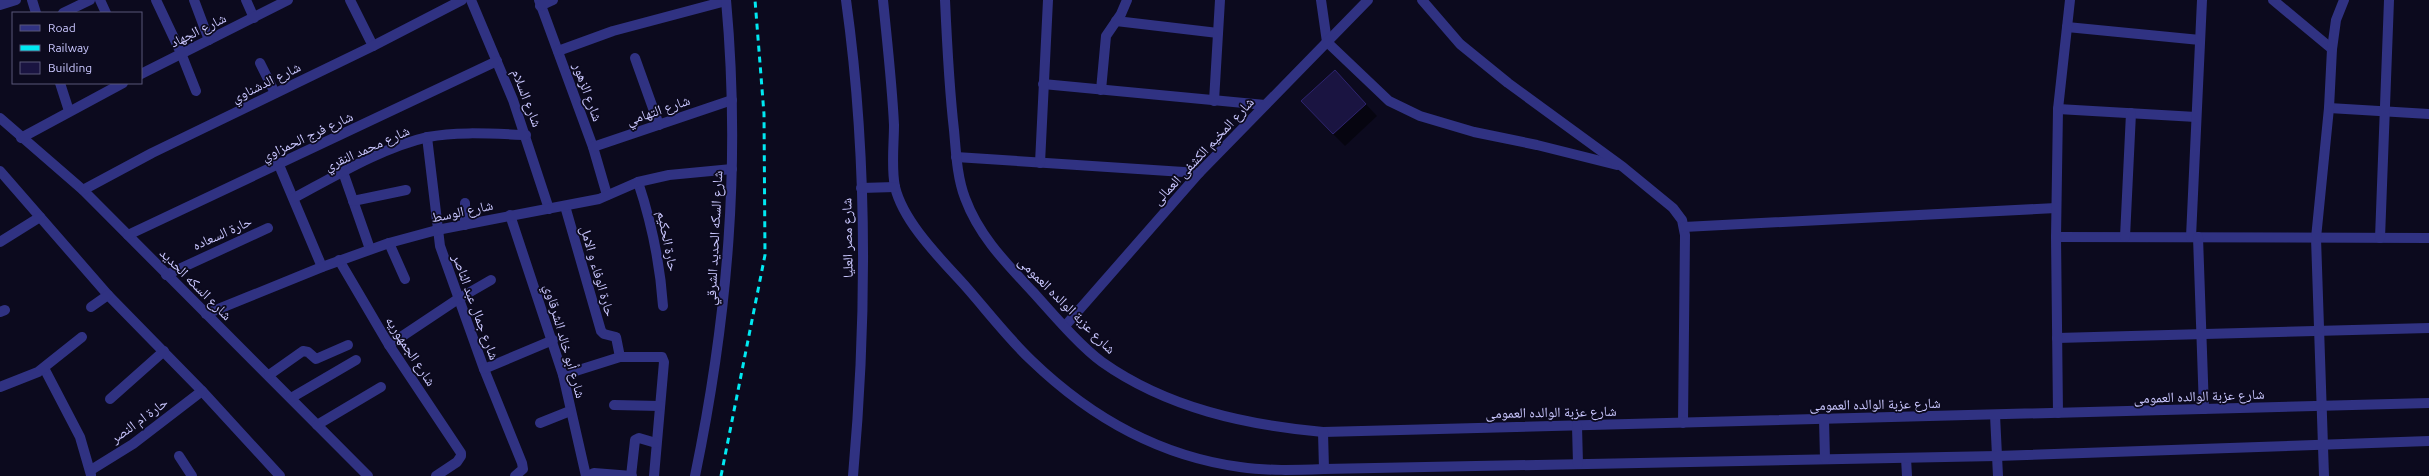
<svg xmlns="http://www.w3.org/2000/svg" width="2429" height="476" font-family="Ubuntu,'Noto Naskh Arabic',sans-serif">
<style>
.shadow{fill:#0007}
.building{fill:#1a1441;stroke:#2e246f}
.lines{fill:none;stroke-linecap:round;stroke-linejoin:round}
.service{stroke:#303282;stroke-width:10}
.minor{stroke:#303282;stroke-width:10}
.tertiary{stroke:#303282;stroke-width:10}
.rail{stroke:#00e9f2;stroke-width:3;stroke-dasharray:6 5;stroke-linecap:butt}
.labels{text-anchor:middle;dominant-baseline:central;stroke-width:3.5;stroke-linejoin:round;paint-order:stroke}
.street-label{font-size:14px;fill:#cac7ff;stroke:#0c0a1e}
</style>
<rect width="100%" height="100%" fill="#0c0a1e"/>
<!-- shadow -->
<polygon class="shadow" points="1347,84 1377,116 1345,146 1333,134"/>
<!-- building -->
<polygon class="building" points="1335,70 1366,104 1333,134 1301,101"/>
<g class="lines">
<!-- service -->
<polyline class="service" points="1906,458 1907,476"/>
<!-- minor -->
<g class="minor">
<polyline points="32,0 36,13"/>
<polyline points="100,0 106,13"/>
<polyline points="156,0 181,53 196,91"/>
<polyline points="194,0 209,40"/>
<polyline points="246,0 254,18"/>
<polyline points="350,0 373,46"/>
<polyline points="471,0 513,100 549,209"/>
<polyline points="539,0 593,147 607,195"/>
<polyline points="1321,0 1327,42 1389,101 1420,116 1474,132 1537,145 1617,165"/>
<polyline points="1422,0 1460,44 1508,83 1623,167 1673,208 1682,220 1685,235 1683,423"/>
<polyline points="2273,0 2332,49"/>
<polyline points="0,5 16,0"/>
<polyline points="540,6 553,0"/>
<polyline points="63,13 90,0"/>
<polyline points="1116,21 1218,33"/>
<polyline points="2067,27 2200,40"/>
<polyline points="558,51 613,31 726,1"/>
<polyline points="635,58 659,125"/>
<polyline points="260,63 275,93"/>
<polyline points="141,74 288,0"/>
<polyline points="60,83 69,111"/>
<polyline points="1043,84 1265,105"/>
<polyline points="1101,90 1106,36 1121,14 1127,0"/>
<polyline points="1214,101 1220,0"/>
<polyline points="2329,108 2429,114"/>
<polyline points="2058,109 2196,117"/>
<polyline points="0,118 83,190 368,476"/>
<polyline points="427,137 440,246 484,369 522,463 523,469 515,476"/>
<polyline points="21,138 123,83"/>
<polyline points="593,147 732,100"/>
<polyline points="956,157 1199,173"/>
<polyline points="1040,163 1048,0"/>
<polyline points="279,165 322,267"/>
<polyline points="0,171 108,295 202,391 280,476"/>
<polyline points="343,172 370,249"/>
<path d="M638,182c14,42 22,80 25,124"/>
<polyline points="83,190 152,153 373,46 462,0"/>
<path d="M294,198c41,-22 89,-51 134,-61 30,-6 68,-3 98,-2"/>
<polyline points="353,201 406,190"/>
<polyline points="465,203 465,225"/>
<polyline points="565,206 601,331 604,334 616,337 620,357"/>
<polyline points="510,215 563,375 586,476"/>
<polyline points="1684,227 2056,208"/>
<polyline points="128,235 497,61"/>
<polyline points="2056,237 2429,238"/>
<polyline points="2125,237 2131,113"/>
<polyline points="2191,237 2202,0"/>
<polyline points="2198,237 2204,409"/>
<polyline points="2380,238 2389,0"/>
<polyline points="0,242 40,217"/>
<polyline points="389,243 405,279"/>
<polyline points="339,260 389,345 461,453 461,456 457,462 436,476"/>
<polyline points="166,275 268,228"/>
<polyline points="91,307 108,295"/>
<polyline points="0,312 5,310"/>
<polyline points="206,314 322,267 389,243 437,230 599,199 638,182 669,175 732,169"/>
<polyline points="1065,326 1199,173 1368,0"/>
<polyline points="2057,338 2429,328"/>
<polyline points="389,345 458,299 491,280"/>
<polyline points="44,368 80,437 91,475"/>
<polyline points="484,369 553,340"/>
<polyline points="269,375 303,351 308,352 316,359 348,345"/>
<polyline points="563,375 620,357 662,357 664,362 654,476"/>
<polyline points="0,387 38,372 82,337"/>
<polyline points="291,398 356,360"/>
<polyline points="110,399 164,351"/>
<polyline points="614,405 660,406"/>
<polyline points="2058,413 2056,237 2058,109 2070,0"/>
<polyline points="1995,415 1998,476"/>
<polyline points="540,423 570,411"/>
<polyline points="317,425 381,387"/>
<polyline points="179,456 192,476"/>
<polyline points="91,470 133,444 202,391"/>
<polyline points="588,476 594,473 632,476"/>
<polyline points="631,476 635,440 639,438 656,443"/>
<path d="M695,476c33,-159 46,-313 31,-476"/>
<polyline points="2324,476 2316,238 2329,108 2332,49 2336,20 2344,0"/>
</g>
<!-- tertiary -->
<g class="tertiary">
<path d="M846,0c22,157 21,318 7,476"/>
<path d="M883,0c4,41 9,83 11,125 0,19 -3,43 1,62 9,37 48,74 72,101 21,24 41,50 64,72 58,56 128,96 209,107 27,4 56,3 84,2l673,-13 432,-15"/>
<path d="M945,0c2,44 4,87 9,130 2,22 3,47 11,68 14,38 41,65 68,94 20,22 46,53 69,70 65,46 144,63 221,70l1106,-29"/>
<polyline points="861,188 895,187"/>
<polyline points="1824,419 1825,459"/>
<polyline points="1577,426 1578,464"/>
<polyline points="1323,432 1324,469"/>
</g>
<!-- rail -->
<polyline class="rail" points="721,476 765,255 764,114 755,0"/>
</g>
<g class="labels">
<!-- street labels -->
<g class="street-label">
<text transform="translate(198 30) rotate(-26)">شارع الجهاد</text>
<text transform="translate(266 82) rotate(-26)">شارع الدشناوي</text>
<text transform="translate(588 92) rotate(70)">شارع الزهور</text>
<text transform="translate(527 98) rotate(69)">شارع السلام</text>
<text transform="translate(658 110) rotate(-19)">شارع التهامي</text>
<text transform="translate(307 136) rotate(-25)">شارع فرج الحمزاوي</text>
<text transform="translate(367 148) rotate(-24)">شارع محمد النقري</text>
<text transform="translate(1203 151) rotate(-47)">شارع المخيم الكشفى العمالى</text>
<text transform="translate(462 211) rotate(-12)">شارع الوسط</text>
<text transform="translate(222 233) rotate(-24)">حارة السعاده</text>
<text transform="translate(714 238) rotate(-87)">شارع السكه الحديد الشرقي</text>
<text transform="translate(847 238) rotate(-91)">شارع مصر العليا</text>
<text transform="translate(668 241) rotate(79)">حارة الحكيم</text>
<text transform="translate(598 271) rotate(74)">حارة الوفاء و الامل</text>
<text transform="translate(196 284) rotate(45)">شارع السكه الحديد</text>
<text transform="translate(1067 305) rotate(45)">شارع عزبة الوالده العمومى</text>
<text transform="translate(476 307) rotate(70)">شارع جمال عبد الناصر</text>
<text transform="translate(565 341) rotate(74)">شارع أبو خالد الشرقاوي</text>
<text transform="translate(411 351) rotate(57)">شارع الجمهوريه</text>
<text transform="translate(2199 396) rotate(-2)">شارع عزبة الوالده العمومى</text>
<text transform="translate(1875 404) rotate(-1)">شارع عزبة الوالده العمومى</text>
<text transform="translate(1551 412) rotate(-1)">شارع عزبة الوالده العمومى</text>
<text transform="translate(139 420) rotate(-36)">حارة ام النصر</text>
</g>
</g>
<!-- legend -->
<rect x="12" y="12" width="130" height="72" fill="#0c0a1e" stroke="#585678"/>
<rect x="20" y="25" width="20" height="6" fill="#303282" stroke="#585678"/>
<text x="48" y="32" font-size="12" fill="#cac7ff">Road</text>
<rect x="20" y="45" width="20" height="6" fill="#00e9f2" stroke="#585678"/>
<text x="48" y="52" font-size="12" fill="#cac7ff">Railway</text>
<rect x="20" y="62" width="20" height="12" fill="#1a1441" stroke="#585678"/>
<text x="48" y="72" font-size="12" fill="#cac7ff">Building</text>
</svg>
